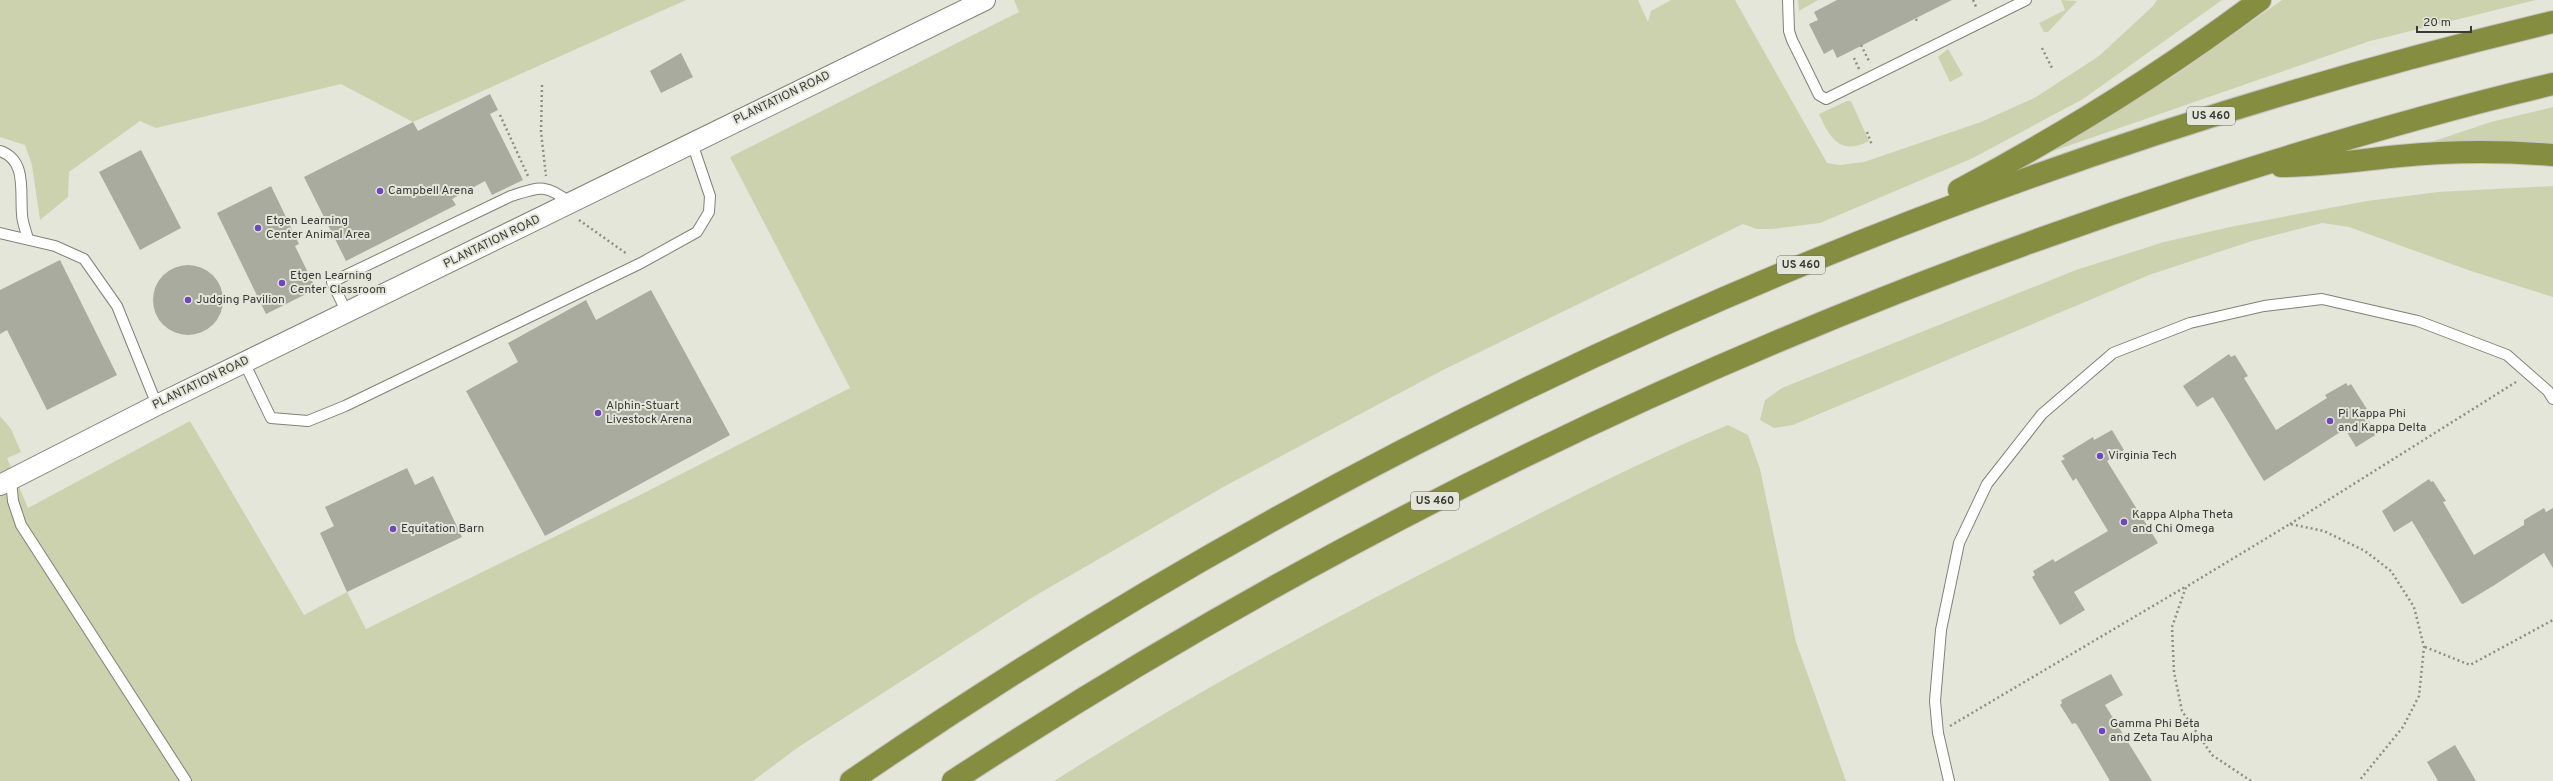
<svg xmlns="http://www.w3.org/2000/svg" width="2553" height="781" font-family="Overpass,sans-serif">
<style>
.green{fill:#ccd2ae}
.building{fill:#a9ab9f}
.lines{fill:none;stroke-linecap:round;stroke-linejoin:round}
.lane-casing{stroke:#808276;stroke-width:12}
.street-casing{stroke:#808276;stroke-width:22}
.highway-casing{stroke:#c4c4c2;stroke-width:24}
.path{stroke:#8d8f86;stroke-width:2.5;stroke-dasharray:2 3;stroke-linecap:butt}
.lane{stroke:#fff;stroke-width:10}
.street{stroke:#fff;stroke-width:20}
.highway{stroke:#858e40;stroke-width:22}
.poi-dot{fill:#7046be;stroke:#e4e6d9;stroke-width:1.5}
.labels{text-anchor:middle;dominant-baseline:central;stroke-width:4;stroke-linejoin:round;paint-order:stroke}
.shield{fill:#e4e6d9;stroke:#6c6e66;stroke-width:1}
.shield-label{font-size:11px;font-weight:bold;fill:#393a35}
.street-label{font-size:12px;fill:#393a35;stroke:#e4e6d9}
.poi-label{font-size:12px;fill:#393a35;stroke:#e4e6d9;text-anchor:start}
</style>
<rect width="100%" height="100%" fill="#e4e6d9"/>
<!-- green -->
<g class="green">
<polygon points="0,0 686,0 413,122 341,84 156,128 140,121 69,172 68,197 40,220 32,165 25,145 0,137"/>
<polygon points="1014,0 1638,0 1648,22 1651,11 1671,0 1735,0 1827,163 1839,165 1864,162 1981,122 2036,97 2099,56 2153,6 2157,0 2222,0 2083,99 1973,158 1820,223 1772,229 1757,229 1743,224 1443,370 1225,486 1033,597 797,748 753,781 0,781 0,416 11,429 21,452 7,458 28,508 190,421 304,615 347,592 366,629 640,495 850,388 730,157 1019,12"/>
<polygon points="1798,0 1818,0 1799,11"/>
<polygon points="2061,0 2077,1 2048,32 2044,32 2039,23 2065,10"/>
<polygon points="2282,0 2536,0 2370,41 2036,157 2174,76"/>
<polygon points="1948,49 1963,75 1950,82 1938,57"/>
<path d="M1847,101h4l18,40c-29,15 -39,-3 -50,-27z"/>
<polygon points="2553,107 2553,145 2510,141 2431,142 2491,122"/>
<polygon points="2553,186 2553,297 2471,271 2349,227 2322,223 2252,241 2149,275 1793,425 1774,428 1760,420 1765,400 1782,388 2076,270 2164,242 2235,226 2367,201 2438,192"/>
<path d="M1728,425l20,10 12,34 36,173 50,139h-792c137,-87 281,-164 426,-237 82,-42 163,-84 248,-119z"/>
</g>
<!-- building -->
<g class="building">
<polygon points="1837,0 1952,0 1837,58 1833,49 1824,54 1809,24 1818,20 1814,12"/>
<polygon points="681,53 693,77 661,93 650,71"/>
<polygon points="490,94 498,110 490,114 523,180 492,195 485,181 452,199 456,205 346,261 304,177 413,122 418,131"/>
<polygon points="141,150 181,228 140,250 99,172"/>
<polygon points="271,186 299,244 295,246 316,289 266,314 217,213"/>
<polygon points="60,260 117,375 47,410 7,330 0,334 0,290"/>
<circle cx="188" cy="300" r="35"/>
<polygon points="651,290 730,435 545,536 466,391 518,362 508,343 586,300 596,320"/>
<polygon points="2229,354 2231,357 2235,355 2248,376 2244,378 2276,430 2327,398 2325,395 2346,383 2348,386 2351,384 2370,414 2366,416 2377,434 2356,447 2345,429 2264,481 2213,397 2197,407 2183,386"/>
<polygon points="2112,430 2124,450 2107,461 2158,543 2074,592 2085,610 2060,625 2032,577 2035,575 2033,571 2053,559 2055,562 2108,531 2076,478 2073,481 2061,461 2065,459 2062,456 2093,437 2094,440"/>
<polygon points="407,468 415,485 433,476 462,537 347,592 320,533 334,526 325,507"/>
<polygon points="2429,479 2431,482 2433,481 2446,501 2443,502 2474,555 2524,525 2524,520 2544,508 2546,512 2553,508 2553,568 2544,553 2493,586 2463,604 2461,603 2412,521 2394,532 2382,511"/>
<polygon points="2111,674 2123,695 2105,705 2152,781 2110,781 2077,725 2075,723 2072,724 2060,705 2062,703 2061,700"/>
<polygon points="2455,745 2476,781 2438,781 2427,762"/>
</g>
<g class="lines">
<!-- lane casing -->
<g class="lane-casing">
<g id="lane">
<polyline points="1788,0 1789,31 1792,40 1819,95 1826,99 2026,0"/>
<path d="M0,151c27,9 20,40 22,63 0,8 4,17 6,25"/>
<polyline points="0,233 55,246 84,259 117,306 157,405"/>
<path d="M347,313l-15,-31 179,-86c28,-9 35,-13 59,7"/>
<polyline points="244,362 271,418 308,421 345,406 641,263 697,232 709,212 710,196 692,143"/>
<polyline points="11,480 13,501 21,525 186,781"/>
<polyline points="1949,781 1938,733 1935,701 1941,630 1959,543 1987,484 2042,414 2113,353 2190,323 2264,306 2322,299 2418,321 2507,355 2548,391 2553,399"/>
</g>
</g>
<!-- street casing -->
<g class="street-casing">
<polyline id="street" points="0,485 157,405 985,0"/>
</g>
<!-- highway casing -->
<g class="highway-casing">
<g id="highway">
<path d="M2281,166c40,0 79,-6 119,-10 51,-5 102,-5 153,-1"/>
<path d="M1959,190c105,-56 205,-118 301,-190"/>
<path d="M851,781c516,-354 1093,-614 1702,-759"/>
<path d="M953,781c384,-251 799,-451 1236,-593 120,-39 241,-75 364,-104"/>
</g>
</g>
<!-- path -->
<g class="path">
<polyline points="1973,0 1977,9"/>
<polyline points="1916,19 1918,23"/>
<polyline points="1861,45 1870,63"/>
<polyline points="2042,48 2053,70"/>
<polyline points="1854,58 1859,69"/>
<polyline points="542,85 541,132 546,176"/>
<polyline points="500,115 528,176"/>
<polyline points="1867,132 1872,145"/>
<polyline points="579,220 627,254"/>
<polyline points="2290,524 2516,382"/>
<polyline points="2425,647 2470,665 2553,620"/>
<polyline points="1950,726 2185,587"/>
<polyline points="2251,781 2212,755 2182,711 2174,672 2172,627 2186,587 2290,524 2324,531 2365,551 2391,571 2414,607 2424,647 2419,696 2403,727 2359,781"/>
</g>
<!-- lane -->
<use href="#lane" class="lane"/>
<!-- street -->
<use href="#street" class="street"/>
<!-- highway -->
<use href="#highway" class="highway"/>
</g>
<!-- markers -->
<g class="poi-dot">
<circle cx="380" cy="191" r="4"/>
<circle cx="258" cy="228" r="4"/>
<circle cx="282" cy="283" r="4"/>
<circle cx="188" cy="300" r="4"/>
<circle cx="598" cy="413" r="4"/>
<circle cx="2330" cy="421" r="4"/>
<circle cx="2100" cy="456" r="4"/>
<circle cx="2124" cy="522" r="4"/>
<circle cx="393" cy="529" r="4"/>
<circle cx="2102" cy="731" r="4"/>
</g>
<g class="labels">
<!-- shield labels -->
<g class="shield">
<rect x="2187" y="107" width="48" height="18" rx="3"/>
<rect x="1777" y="256" width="48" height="18" rx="3"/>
<rect x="1411" y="492" width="48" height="18" rx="3"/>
</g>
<g class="shield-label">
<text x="2211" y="116">US 460</text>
<text x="1801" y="265">US 460</text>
<text x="1435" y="501">US 460</text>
</g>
<!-- street labels -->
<g class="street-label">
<text transform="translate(782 98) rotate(-26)">PLANTATION ROAD</text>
<text transform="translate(492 242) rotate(-26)">PLANTATION ROAD</text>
<text transform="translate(201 383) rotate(-26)">PLANTATION ROAD</text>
</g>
<!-- poi labels -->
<g class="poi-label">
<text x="388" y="191">Campbell Arena</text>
<text x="266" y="221">Etgen Learning<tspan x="266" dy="14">Center Animal Area</tspan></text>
<text x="290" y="276">Etgen Learning<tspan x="290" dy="14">Center Classroom</tspan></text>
<text x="196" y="300">Judging Pavilion</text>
<text x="606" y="406">Alphin-Stuart<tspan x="606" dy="14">Livestock Arena</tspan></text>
<text x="2338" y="414">Pi Kappa Phi<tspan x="2338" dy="14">and Kappa Delta</tspan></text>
<text x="2108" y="456">Virginia Tech</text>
<text x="2132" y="515">Kappa Alpha Theta<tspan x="2132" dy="14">and Chi Omega</tspan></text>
<text x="401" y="529">Equitation Barn</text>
<text x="2110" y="724">Gamma Phi Beta<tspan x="2110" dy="14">and Zeta Tau Alpha</tspan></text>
</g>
</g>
<!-- scale -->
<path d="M2417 26v6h54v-6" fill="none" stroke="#393a35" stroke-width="2"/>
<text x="2423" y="26" font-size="12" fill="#393a35" stroke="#e4e6d9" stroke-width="3" paint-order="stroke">20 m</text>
</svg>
